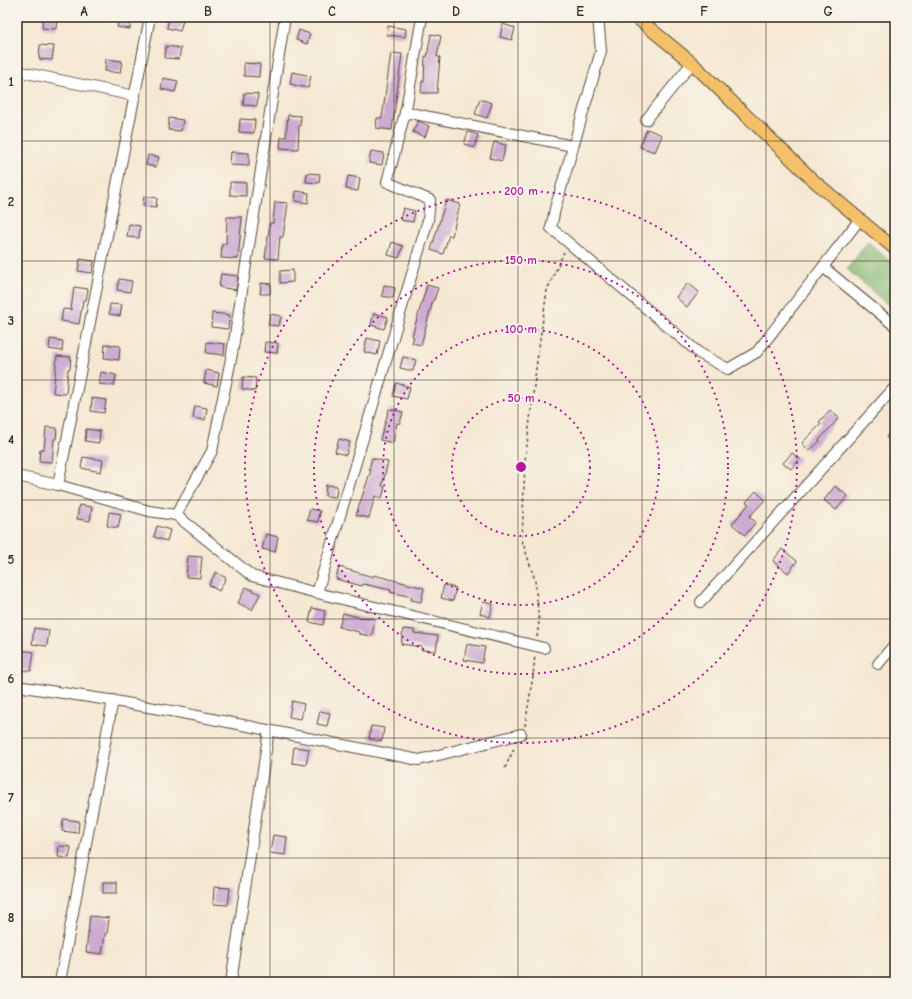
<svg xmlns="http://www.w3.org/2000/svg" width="912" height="999" font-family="'Comic Neue',sans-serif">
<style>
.forest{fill:#85b772;stroke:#607048}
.building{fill:#ccaad1}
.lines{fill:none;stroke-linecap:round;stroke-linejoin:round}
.minor-casing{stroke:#574639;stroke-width:12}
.major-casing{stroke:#574639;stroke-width:14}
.path{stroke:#574639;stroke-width:1.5;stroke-dasharray:3 3;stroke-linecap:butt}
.minor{stroke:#fff;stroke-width:10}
.major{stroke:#f4c16a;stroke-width:12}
.grid{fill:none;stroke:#3b2a1e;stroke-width:1;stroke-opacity:0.55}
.ring{fill:none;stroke:#b5179e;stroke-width:2;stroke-dasharray:2 4}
.centre{fill:#b5179e;stroke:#f7f3e8;stroke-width:2}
.ring-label{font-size:12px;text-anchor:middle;font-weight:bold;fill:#b5179e;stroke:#f7f3e8;stroke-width:4;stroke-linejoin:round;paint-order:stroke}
.neatline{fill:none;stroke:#3b2a1e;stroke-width:1.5}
.grid-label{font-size:13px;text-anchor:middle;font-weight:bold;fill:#3b2a1e}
</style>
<rect width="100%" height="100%" fill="#f7f3e8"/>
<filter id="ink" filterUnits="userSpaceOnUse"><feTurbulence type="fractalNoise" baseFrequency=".025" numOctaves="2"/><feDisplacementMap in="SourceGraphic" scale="8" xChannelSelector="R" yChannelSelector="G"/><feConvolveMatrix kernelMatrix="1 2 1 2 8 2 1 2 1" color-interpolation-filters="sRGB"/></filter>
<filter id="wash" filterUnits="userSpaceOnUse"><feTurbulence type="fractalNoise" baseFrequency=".012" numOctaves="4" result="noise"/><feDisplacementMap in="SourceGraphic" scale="16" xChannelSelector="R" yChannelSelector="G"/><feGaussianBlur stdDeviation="0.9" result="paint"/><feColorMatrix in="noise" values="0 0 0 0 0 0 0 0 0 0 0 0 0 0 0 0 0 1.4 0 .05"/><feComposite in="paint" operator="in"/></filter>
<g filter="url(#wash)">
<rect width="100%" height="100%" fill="#f5e8d3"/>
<!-- forest -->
<polygon class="forest" points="868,242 895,266 895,311 847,269"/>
<g id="blocks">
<!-- building -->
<g class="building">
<polygon points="43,17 57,17 56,29 42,28"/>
<polygon points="119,17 131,17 130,29 117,27"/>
<polygon points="169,17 183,20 180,31 167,28"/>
<polygon points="503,24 515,28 512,40 500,37"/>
<polygon points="388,26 406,29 405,37 387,35"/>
<polygon points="299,30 310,34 307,44 296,40"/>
<polygon points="431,34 441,36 437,57 440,57 437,93 421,93 422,81 424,81 425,56 427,57"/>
<polygon points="40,45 54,46 52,60 39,59"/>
<polygon points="166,46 181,48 179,59 165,58"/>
<polygon points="391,53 402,54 392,130 376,128 377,118 382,118"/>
<polygon points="106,59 122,61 120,73 105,71"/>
<polygon points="244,63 260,64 259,77 244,76"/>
<polygon points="292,72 311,76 308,88 290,84"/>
<polygon points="163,78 178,81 175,92 161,89"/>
<polygon points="244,93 258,94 257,106 243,105"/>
<polygon points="480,99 492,103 487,118 475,114"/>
<polygon points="288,115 301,116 300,126 299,126 298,149 280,148 281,137 286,137"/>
<polygon points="169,118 183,120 181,131 168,130"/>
<polygon points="240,119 255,120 254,133 239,132"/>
<polygon points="418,121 429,126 425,137 413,132"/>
<polygon points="647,129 662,135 655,152 640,147"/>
<polygon points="468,132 478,135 474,148 464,144"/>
<polygon points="494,142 506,145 502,161 490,158"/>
<polygon points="371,151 384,153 382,165 369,163"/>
<polygon points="231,152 249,153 249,166 230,165"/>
<polygon points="148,155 159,157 156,167 146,165"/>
<polygon points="307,173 320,174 319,183 306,182"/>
<polygon points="348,176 360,178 358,191 346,189"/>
<polygon points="230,182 246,183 246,196 230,195"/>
<polygon points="296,191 309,193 308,203 295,201"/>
<polygon points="144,196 157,198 156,207 143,206"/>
<polygon points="446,200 460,204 452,236 449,235 443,254 431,250"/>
<polygon points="275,202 288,203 283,237 280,237 278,259 265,258 270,223 273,223"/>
<polygon points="403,208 415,211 413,222 400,220"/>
<polygon points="227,217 242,217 238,259 221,258 222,244 226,244"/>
<polygon points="129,224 140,226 139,238 127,237"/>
<polygon points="392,242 403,246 399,258 388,255"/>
<polygon points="80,259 94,261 92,273 78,271"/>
<polygon points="293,270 293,282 280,283 280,271"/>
<polygon points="221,274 238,276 236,290 219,287"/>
<polygon points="119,279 132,281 130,292 117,290"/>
<polygon points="261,283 271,284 270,294 260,294"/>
<polygon points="688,283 699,292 687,307 676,297"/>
<polygon points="384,285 395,288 393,298 382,296"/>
<polygon points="427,285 438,288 434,300 433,300 421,345 412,343 414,337 412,336"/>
<polygon points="74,287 88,289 86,300 83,300 79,324 61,321 63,309 71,310"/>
<polygon points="110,304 122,305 120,316 109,314"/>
<polygon points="212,313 230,315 228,329 211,327"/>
<polygon points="374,313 388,317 384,329 371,325"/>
<polygon points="270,314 281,316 279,326 268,325"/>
<polygon points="367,338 380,341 377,355 364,352"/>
<polygon points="50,339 63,341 62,351 49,349"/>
<polygon points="207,342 225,344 224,355 206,353"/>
<polygon points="265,342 278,343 277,353 264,352"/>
<polygon points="105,344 120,346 119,360 104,358"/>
<polygon points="57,356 71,357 70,369 68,369 66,394 53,393"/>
<polygon points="403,357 416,360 413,371 400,368"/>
<polygon points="206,370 219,373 217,386 204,383"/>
<polygon points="101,372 116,375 114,386 99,384"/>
<polygon points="243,377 256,378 255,391 242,389"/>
<polygon points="396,383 410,387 407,399 393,396"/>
<polygon points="92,398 106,400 104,413 91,411"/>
<polygon points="195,406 207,408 205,420 193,418"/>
<polygon points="389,409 403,412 400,423 397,423 393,443 380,440"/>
<polygon points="830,410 839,418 819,440 820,441 809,451 802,443 821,424 819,422"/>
<polygon points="895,425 895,444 886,437"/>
<polygon points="46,427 57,428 56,439 54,439 52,462 39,461 40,449 44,449"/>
<polygon points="86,429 100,431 99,443 85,441"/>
<polygon points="339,439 350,442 346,455 335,452"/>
<polygon points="792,453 800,459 791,469 783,463"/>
<polygon points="83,457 103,460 101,472 81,468"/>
<polygon points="372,458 388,462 382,486 385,487 382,498 375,496 369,518 356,515 371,470 369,469"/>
<polygon points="326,485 337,486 336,497 325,496"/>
<polygon points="835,486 848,496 836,510 824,500"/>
<polygon points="756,491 765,500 749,517 756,522 745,535 732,524 749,504 746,502"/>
<polygon points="79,505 92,507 90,521 77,519"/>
<polygon points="310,509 320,511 318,522 307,520"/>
<polygon points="109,512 121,514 118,528 107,526"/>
<polygon points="157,526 170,530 167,541 154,537"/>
<polygon points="266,534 278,537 275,552 262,549"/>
<polygon points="782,549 797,561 788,573 773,561"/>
<polygon points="188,556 202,557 200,578 186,577"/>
<polygon points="339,567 373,577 374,575 424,588 421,602 411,600 412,597 390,592 391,590 363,584 362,586 336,579"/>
<polygon points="216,572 226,578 219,591 209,585"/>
<polygon points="444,585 456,588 453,601 441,598"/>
<polygon points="246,587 260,594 252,610 238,603"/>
<polygon points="483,602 493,604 490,617 480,614"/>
<polygon points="312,608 325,611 323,625 309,622"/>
<polygon points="343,613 362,618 362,617 375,619 372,636 359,634 359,632 339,627"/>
<polygon points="34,628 49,630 47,646 32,644"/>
<polygon points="403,629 414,630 414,633 438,636 436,651 421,650 422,647 401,644"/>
<polygon points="467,644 485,647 482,663 464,660"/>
<polygon points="19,650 34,652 31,671 17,670"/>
<polygon points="292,701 304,704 301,719 289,717"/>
<polygon points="320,711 330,713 327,726 317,724"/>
<polygon points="371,726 384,728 382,741 369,739"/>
<polygon points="294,747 309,749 306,765 292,763"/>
<polygon points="63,819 79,821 78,833 62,831"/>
<polygon points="273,835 287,837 285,855 270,853"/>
<polygon points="59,846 71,847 69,858 58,857"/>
<rect x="103" y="882" width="14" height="11"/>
<polygon points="214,887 230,888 228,905 213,904"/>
<polygon points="90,916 109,918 107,934 105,934 102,954 86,952"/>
</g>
</g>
</g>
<g filter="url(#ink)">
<use href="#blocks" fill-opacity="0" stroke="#574639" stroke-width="1"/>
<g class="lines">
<!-- minor casing -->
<g class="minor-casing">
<g id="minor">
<polyline points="598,17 601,51 555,209 551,228 699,353 728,369 757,352 860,219"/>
<polyline points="17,71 135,96"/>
<polyline points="405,112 573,146"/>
<polyline points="646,120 692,63"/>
<polyline points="823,267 895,326"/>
<polyline points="17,476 58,485 149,511 176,515 252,576 317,593 544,648"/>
<polyline points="58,485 150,17"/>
<polyline points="176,515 212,451 232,354 285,17"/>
<polyline points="317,593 428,220 430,200 387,182 406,109 422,17"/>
<polyline points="701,602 895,387"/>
<polyline points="878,664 895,644"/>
<polyline points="17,686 109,700 182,713 419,760 521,734"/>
<polyline points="60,982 113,700"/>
<polyline points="231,982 269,730"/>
</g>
</g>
<!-- major casing -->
<g class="major-casing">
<polyline id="major" points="636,17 692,63 813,180 895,249"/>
</g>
<!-- path -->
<g class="path">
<polyline points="537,637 539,622 535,580 522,540 525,461 537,361 547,290 564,252"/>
<polyline points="525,726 533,676 535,655"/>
<polyline points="505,768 515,746"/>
</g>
<!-- minor -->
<use href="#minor" class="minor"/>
<!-- major -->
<use href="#major" class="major"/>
</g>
</g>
<!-- grid -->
<path class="grid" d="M146,17v965M270,17v965M394,17v965M518,17v965M642,17v965M766,17v965M17,141h878M17,261h878M17,380h878M17,500h878M17,619h878M17,738h878M17,858h878"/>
<!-- distance rings -->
<g class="ring">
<circle cx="521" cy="467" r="69"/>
<circle cx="521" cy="467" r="138"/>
<circle cx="521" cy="467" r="207"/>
<circle cx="521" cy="467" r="276"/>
</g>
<circle cx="521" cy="467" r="6" class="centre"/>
<g class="ring-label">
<text x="521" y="195">200 m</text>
<text x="521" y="264">150 m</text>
<text x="521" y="333">100 m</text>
<text x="521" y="402">50 m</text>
</g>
<!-- margin -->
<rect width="912" height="999" fill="none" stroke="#f7f3e8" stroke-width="44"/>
<rect x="22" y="22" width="868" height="955" class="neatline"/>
<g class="grid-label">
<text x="84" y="16">A</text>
<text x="208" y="16">B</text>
<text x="332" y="16">C</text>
<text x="456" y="16">D</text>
<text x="580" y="16">E</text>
<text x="704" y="16">F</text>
<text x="828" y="16">G</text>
<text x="11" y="86">1</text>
<text x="11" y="206">2</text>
<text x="11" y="325">3</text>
<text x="11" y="444">4</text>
<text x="11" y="564">5</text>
<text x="11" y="683">6</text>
<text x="11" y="802">7</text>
<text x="11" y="922">8</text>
</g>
</svg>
